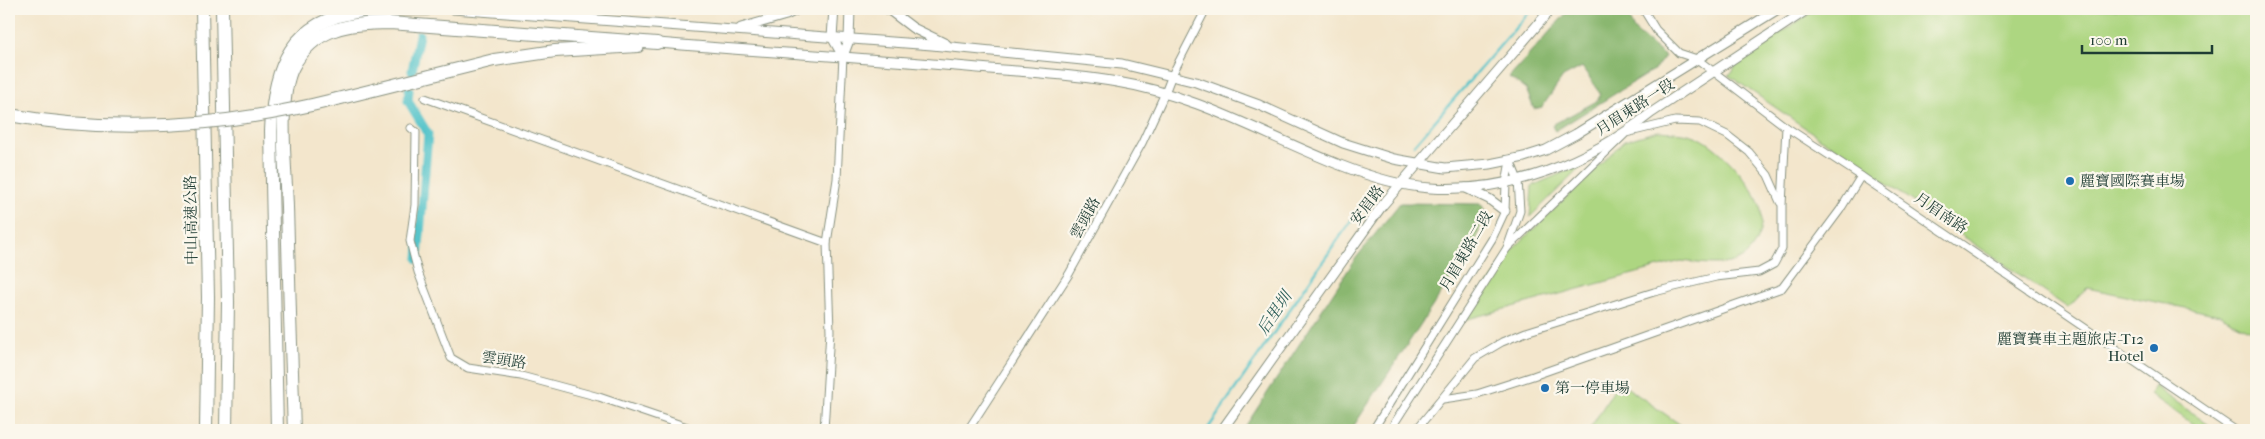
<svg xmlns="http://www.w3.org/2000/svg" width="2265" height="439" font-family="'IM FELL French Canon','Noto Serif TC',serif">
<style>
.green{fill:#add681;stroke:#668a5a}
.forest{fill:#8ab76f;stroke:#547a52}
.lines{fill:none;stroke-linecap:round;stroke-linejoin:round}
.stream{stroke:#56c4ca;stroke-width:2.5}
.canal{stroke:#56c4ca;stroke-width:9}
.minor-casing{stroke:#899280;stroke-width:9}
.tertiary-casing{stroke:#899280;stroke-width:11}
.motorway-casing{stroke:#899280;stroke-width:14}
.minor{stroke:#fff;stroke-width:7}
.tertiary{stroke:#fff;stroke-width:9}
.motorway{stroke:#fff;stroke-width:12}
.motorway-bridge-casing{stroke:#899280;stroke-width:14;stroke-linecap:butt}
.motorway-bridge{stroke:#fff;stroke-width:12}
.poi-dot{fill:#1f6fb2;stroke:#fbf7ec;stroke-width:2}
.labels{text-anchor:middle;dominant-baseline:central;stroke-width:4.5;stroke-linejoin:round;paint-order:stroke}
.street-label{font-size:15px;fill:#1f3d34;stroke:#fbf7ec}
.poi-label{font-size:15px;fill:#1f3d34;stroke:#fbf7ec;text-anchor:start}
.water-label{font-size:16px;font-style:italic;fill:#2d5f5a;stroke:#fbf7ec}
</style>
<rect width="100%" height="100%" fill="#fbf7ec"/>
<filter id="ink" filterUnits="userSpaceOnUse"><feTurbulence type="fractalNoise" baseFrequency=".02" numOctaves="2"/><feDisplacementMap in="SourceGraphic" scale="10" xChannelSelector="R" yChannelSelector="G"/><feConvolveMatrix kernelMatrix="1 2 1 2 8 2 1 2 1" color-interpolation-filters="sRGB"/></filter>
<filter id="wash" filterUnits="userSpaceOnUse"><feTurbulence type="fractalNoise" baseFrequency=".0096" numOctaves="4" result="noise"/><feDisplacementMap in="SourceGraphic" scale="20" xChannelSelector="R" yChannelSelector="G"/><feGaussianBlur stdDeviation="1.12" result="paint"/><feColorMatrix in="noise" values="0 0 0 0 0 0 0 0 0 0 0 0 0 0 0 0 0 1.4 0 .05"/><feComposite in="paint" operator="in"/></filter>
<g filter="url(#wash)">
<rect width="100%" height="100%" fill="#f3e6cc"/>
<!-- green -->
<g class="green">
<polygon points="1817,9 2256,9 2256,334 2220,315 2087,288 2068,308 1728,75 1733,72 1737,61"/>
<path d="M1658,131c12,1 26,1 37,5 22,8 53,43 63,65 9,20 0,50 -20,59 -13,7 -42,3 -57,1l-217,59 46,-68 114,-111z"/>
<polygon points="1585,163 1530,217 1532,186"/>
<polygon points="1619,382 1688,430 1589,430"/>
<polygon points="2154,386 2216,430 2201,430 2150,394"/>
</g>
<!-- forest -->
<g class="forest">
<polygon points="1570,9 1625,9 1634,30 1665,56 1655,69 1555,131 1552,125 1597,101 1601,94 1582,67 1563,77 1542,107 1534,109 1526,89 1509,77"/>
<polygon points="1400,203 1481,204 1485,211 1476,240 1351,430 1243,430 1356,258"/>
</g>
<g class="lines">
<!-- stream -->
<g class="stream">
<polyline points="1414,145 1532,9"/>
<polyline points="1207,430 1359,209"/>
</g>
<!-- canal -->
<g class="canal">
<polyline points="412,71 419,35"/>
<polyline points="409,90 408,101 428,134 418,259"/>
</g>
</g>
</g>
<g filter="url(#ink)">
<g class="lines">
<!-- minor casing -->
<g class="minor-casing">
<g id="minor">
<polyline points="1643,9 1656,30 1679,53 1697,59 1786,127 1861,176 2235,430"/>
<polyline points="425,98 827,243"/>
<polyline points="411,128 416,132 415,205 410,241 418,272 451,358 468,368 521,376 599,397 696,430"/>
<polyline points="1507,248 1626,133 1675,121 1700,122 1727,135 1749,152 1768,175 1780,202"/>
<polyline points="1443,399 1477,394 1533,376 1782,288 1840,210 1861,176"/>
<polyline points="824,430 830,331 827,243 837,179 843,56"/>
<polyline points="968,430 1069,274 1142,143 1165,93 1172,75 1206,9"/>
<polyline points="1373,430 1492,239 1505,211 1506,183 1510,161"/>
<polyline points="1390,430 1507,248 1520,211 1518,180 1510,160"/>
<polyline points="1416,430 1475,358 1502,342 1526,332 1654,292 1716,277 1759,272 1774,264 1782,249 1782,205 1786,127"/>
</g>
</g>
<!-- tertiary casing -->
<g class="tertiary-casing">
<g id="tertiary">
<polyline points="453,9 932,45 1122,64 1196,82 1259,105 1343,143 1394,159 1445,168 1490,164 1524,157 1546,150 1576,134 1778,9"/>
<polyline points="834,9 832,37 843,56"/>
<polyline points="888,9 913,28 946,44"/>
<polyline points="741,28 786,15 798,9"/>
<path d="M657,43c107,9 214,15 321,25 46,4 93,6 139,14 80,13 149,54 223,83 28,11 60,21 90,23 81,5 158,-25 221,-75l157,-104"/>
<polyline points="843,56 849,40 850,9"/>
<polyline points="1466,188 1489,199 1505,211"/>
<polyline points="1222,430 1381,207 1551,9"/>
</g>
</g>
<!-- motorway casing -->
<g class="motorway-casing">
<g id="motorway">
<polyline points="202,9 208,297 206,430"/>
<polyline points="222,9 228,302 226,430"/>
<polyline points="337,99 494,60 555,51 638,46"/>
<path d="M277,430l-6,-299c2,-64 20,-111 91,-120 21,-3 44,-2 65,-2"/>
<path d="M294,430c-3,-74 -5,-149 -7,-223 -1,-36 -10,-109 6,-140 21,-40 57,-44 97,-44l267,20"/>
</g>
</g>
<!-- minor -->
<use href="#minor" class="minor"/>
<!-- tertiary -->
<use href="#tertiary" class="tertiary"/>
<!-- motorway -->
<use href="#motorway" class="motorway"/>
<!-- motorway-bridge casing -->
<g class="motorway-bridge-casing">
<path id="motorway-bridge" d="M9,115c110,20 221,11 328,-16"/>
</g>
<!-- motorway-bridge -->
<use href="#motorway-bridge" class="motorway-bridge"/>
</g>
</g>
<!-- markers -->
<g class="poi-dot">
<circle cx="2070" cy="181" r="5"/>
<circle cx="2154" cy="348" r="5"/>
<circle cx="1545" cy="388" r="5"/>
</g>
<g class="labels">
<!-- street labels -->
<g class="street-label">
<text transform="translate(1635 107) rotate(-33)">月眉東路一段</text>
<text transform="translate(1367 205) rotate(-53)">安眉路</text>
<text transform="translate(1941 213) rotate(34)">月眉南路</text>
<text transform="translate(1085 218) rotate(-61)">雲頭路</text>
<text transform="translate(191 220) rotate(-91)">中山高速公路</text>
<text transform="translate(1466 251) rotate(-60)">月眉東路二段</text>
<text transform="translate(504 360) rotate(9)">雲頭路</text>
</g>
<!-- poi labels -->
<g class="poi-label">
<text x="2080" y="181">麗寶國際賽車場</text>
<text x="2144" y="339" text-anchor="end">麗寶賽車主題旅店-T12<tspan x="2144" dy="17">Hotel</tspan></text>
<text x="1555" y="388">第一停車場</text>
</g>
<!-- water labels -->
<g class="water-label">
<text transform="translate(1274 313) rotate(-56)">后里圳</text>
</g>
</g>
<!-- margin -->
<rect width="2265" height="439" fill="none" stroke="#fbf7ec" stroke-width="30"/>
<!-- scale -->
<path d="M2082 45v8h130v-8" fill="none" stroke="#1f3d34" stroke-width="2.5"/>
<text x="2090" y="45" font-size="15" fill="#1f3d34" stroke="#fbf7ec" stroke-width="4" paint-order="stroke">100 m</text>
</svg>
